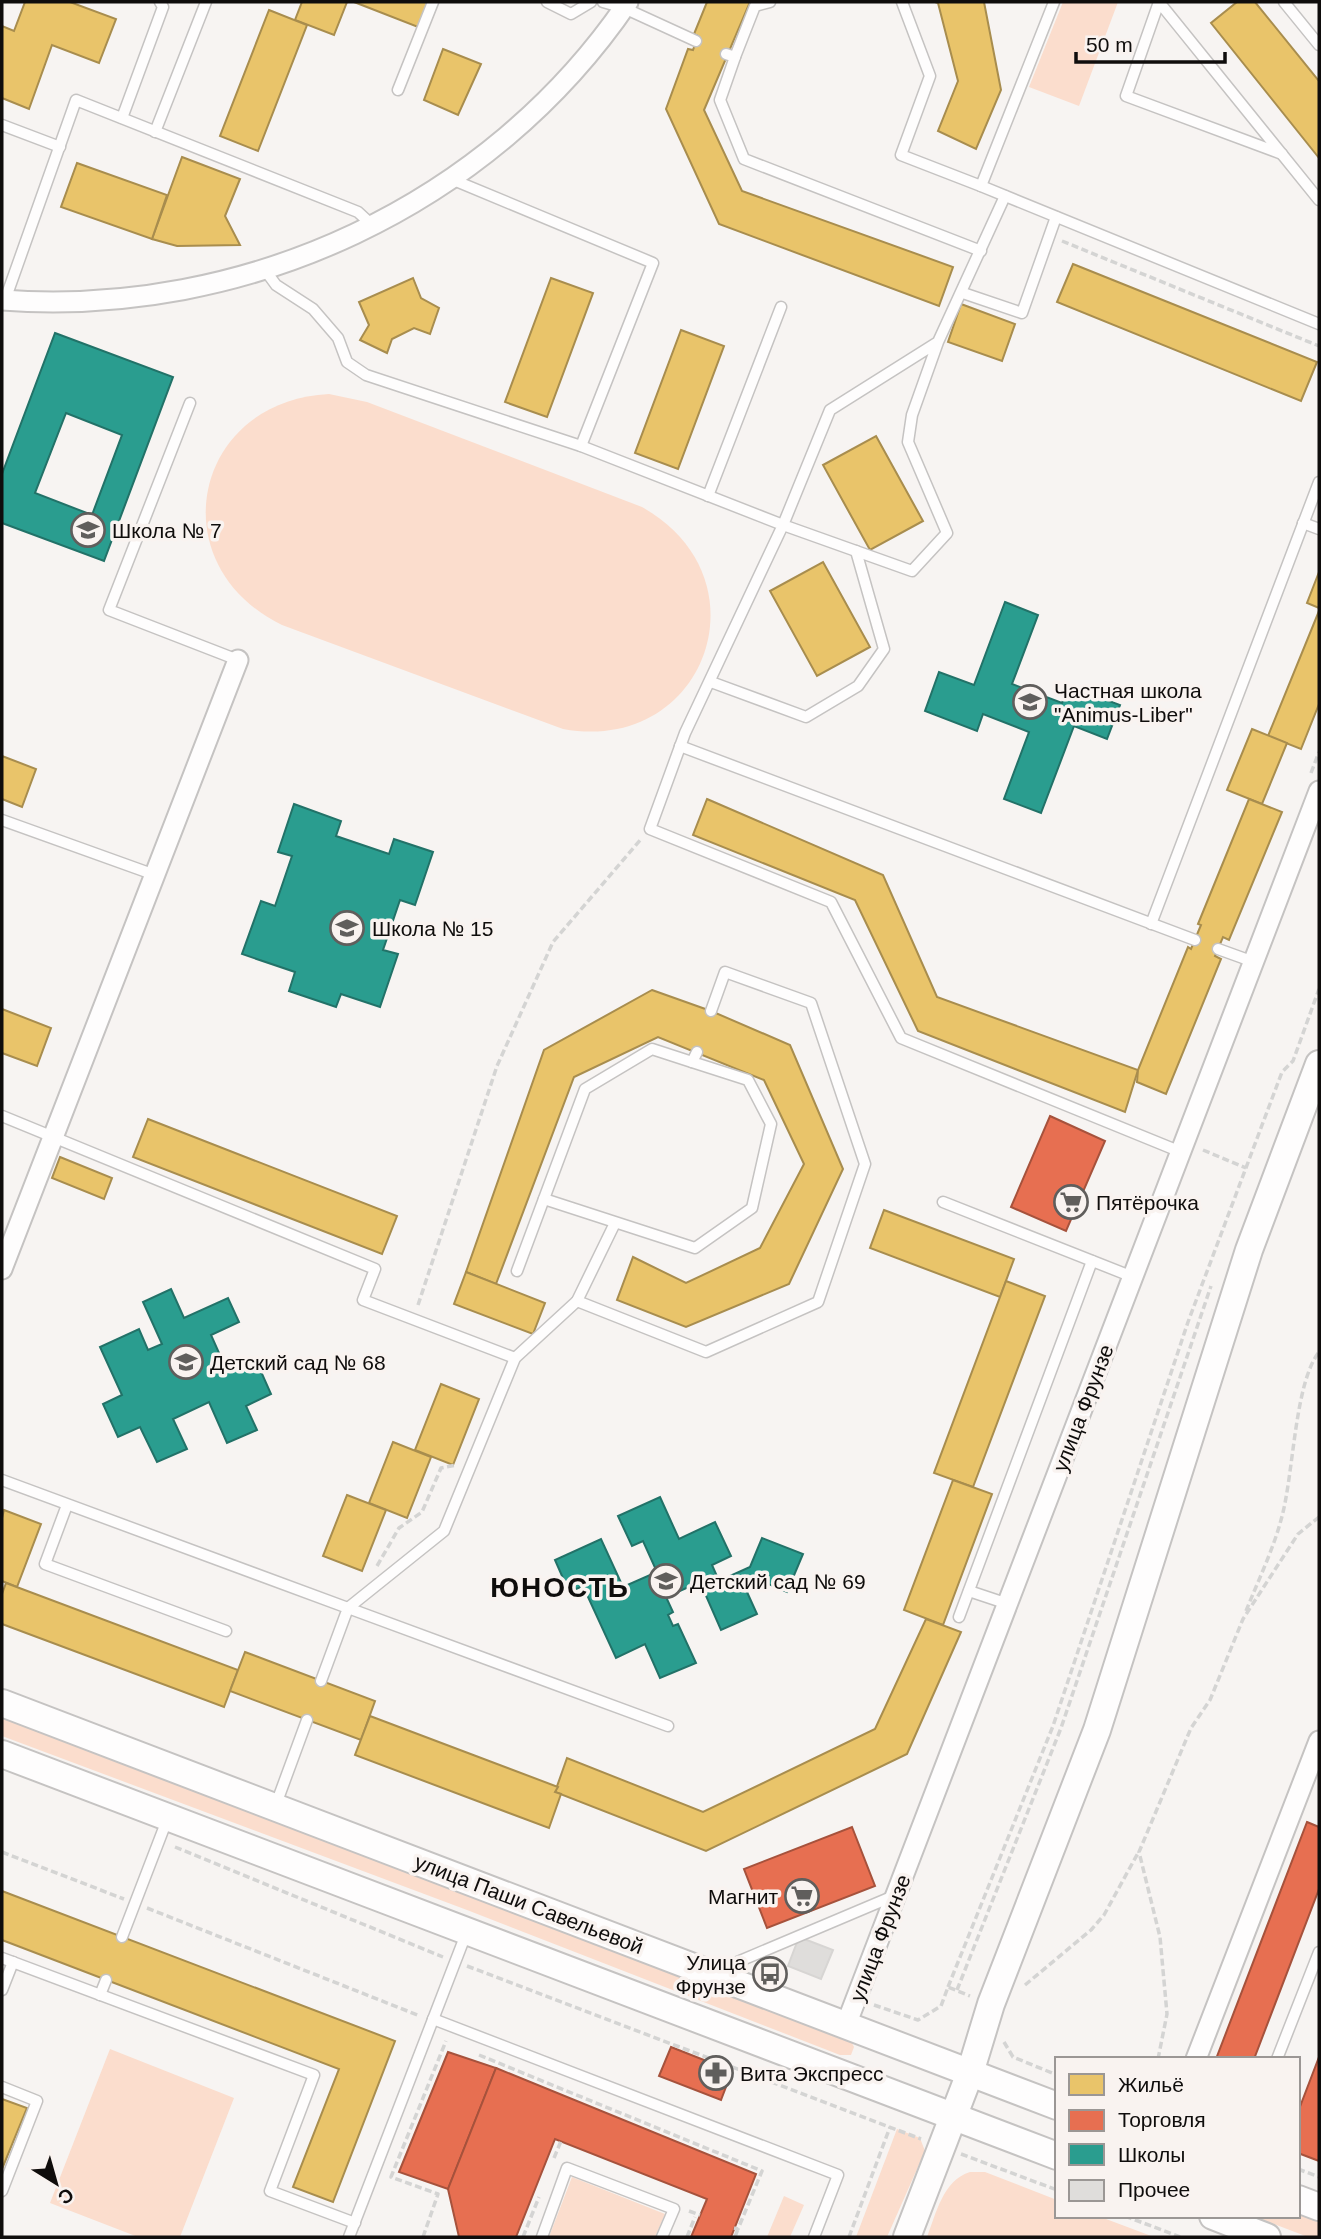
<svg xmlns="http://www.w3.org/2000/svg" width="1321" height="2239" font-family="Helvetica,sans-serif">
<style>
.green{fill:#fbddcd}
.homes{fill:#e9c46a;stroke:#a88d4e;stroke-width:2}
.shops{fill:#e76f51;stroke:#a6523c;stroke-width:2}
.schools{fill:#2a9d8f;stroke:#227268;stroke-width:2;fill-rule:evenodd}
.building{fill:#dfdddb;stroke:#d7d5d3;stroke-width:2}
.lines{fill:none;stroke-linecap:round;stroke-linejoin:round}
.lane-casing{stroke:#c5c3c2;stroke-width:13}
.street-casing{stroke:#c5c3c2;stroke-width:23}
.secondary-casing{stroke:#c5c3c2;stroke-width:30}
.path{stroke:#d4d4d3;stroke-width:3.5;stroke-dasharray:7 3.5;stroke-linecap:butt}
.lane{stroke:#fefdfd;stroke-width:10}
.street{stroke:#fefdfd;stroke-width:19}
.secondary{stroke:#fefdfd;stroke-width:26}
.labels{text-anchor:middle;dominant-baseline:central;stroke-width:7;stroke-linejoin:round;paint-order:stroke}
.poi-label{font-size:21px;fill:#0f0d0c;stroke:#f9f3f0;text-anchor:start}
.street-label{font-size:21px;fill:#0f0d0c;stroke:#f9f3f0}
.district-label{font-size:28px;font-weight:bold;letter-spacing:2px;fill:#0f0d0c;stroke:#f9f3f0}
</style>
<rect width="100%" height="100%" fill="#f7f4f2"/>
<!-- green -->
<g class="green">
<polygon points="1063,2 1118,2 1079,106 1029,87"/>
<path d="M329,394l38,8 275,105c127,71 64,248 -79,222l-281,-104c-123,-60 -90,-224 47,-231z"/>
<polygon points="2,1716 849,2037 854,2047 851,2055 840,2055 467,1910 2,1736"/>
<polygon points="110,2049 234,2098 180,2237 138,2237 50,2203"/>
<polygon points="897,2129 920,2138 925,2151 887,2237 856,2237"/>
<path d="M970,2172h15l72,28v16h41l56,21h-227c9,-23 16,-57 43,-65z"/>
<polygon points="572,2177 665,2214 655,2237 549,2237"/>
<polygon points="784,2196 804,2205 790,2237 767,2237"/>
<polygon points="1298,2212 1319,2220 1319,2237 1308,2237 1253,2216 1298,2216"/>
</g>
<!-- homes -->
<g class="homes">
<polygon points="25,2 70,2 116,19 99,63 52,45 29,109 2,98 2,26 14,31"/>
<polygon points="302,2 347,2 334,35 295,20"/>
<polygon points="354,2 428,2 418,27"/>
<polygon points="707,2 750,2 704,110 742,191 953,267 939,306 719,224 666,109 688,49 693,50 698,36 694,34"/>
<polygon points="935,2 984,2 1001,90 976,149 938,131 958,81 938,3"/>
<polygon points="1237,2 1255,2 1319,81 1319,158 1211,23"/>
<polygon points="269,10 307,25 258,151 220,136"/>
<polygon points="443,49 481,64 458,115 424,100"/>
<polygon points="182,157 240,179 225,216 240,245 177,246 152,239"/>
<polygon points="77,163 167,195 152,239 61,207"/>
<polygon points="1073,264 1317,362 1301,401 1057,302"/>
<polygon points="413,278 421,298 439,308 430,334 414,328 392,339 387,353 360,340 369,325 359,302"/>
<polygon points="551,278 593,293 547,417 505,402"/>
<polygon points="961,304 1015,324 1002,361 948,342"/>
<polygon points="681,330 724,346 678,469 635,453"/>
<polygon points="876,436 923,521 870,550 823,465"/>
<polygon points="823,562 870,647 817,676 770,591"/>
<polygon points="1319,572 1319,608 1307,603"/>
<polygon points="1319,611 1319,704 1301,749 1268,736"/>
<polygon points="1252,729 1287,743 1262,804 1227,790"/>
<polygon points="2,756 36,769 22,807 2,799"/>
<polygon points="707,799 883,875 937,997 1138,1070 1125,1112 918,1031 855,900 693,835"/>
<polygon points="1249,799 1282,812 1229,940 1223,937 1215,956 1221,959 1166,1094 1137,1082 1138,1070 1188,947 1191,949 1201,925 1198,924"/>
<polygon points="652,990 711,1011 790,1045 843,1169 789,1284 686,1327 617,1300 633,1257 686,1283 760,1248 804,1164 764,1080 658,1037 574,1077 496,1284 466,1272 544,1050"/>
<polygon points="2,1009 51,1028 37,1066 2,1053"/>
<polygon points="148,1119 397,1216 382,1254 133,1157"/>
<polygon points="60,1157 112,1178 104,1199 52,1178"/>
<polygon points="884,1210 1014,1259 1000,1297 870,1248"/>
<polygon points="466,1272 545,1303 533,1334 454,1304"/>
<polygon points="1006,1281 1045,1296 973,1487 934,1473"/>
<polygon points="441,1384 479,1399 453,1465 415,1450"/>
<polygon points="393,1442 431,1457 407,1518 369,1503"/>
<polygon points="953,1480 992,1494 943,1625 904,1610"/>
<polygon points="347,1495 386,1510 362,1571 323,1556"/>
<polygon points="4,1510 41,1524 17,1587 2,1581 2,1518"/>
<polygon points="6,1583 238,1670 224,1707 2,1624 2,1594"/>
<polygon points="926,1619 961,1632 907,1754 706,1851 555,1792 567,1758 703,1812 875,1729"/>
<polygon points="245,1652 375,1701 361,1740 230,1691"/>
<polygon points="370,1716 558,1787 555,1792 561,1794 549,1828 355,1755"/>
<polygon points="2,1891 395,2041 333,2202 293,2187 339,2069 2,1940"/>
<polygon points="2,2099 27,2108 2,2169"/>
</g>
<!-- shops -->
<g class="shops">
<polygon points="1050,1116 1105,1141 1066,1231 1011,1207"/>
<polygon points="1307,1822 1319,1827 1319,1889 1254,2059 1216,2059"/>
<polygon points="852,1827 875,1886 767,1928 744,1869"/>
<polygon points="671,2047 732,2071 721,2100 659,2076"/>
<polygon points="448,2052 496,2068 448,2189 399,2172"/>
<polygon points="1319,2057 1319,2161 1298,2153 1298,2112"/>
<polygon points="496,2068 756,2174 731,2237 691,2237 707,2199 555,2139 516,2237 459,2237 448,2189"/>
</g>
<!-- schools -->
<g class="schools">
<path d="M55,333l118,44 -69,184 -102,-38v-49zM66,413l56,22 -30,80 -57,-22z"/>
<polygon points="1005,602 1038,615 1012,684 1062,703 1069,686 1120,705 1107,739 1074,726 1041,813 1004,799 1029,732 983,714 977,731 925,711 939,672 974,685"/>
<polygon points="294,804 341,821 336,836 389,854 394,839 433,852 415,905 400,900 383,950 398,954 380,1007 341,994 336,1007 289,991 295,972 242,954 261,901 275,906 292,856 278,852"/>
<polygon points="171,1289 184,1318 228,1298 239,1322 211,1335 227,1371 255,1358 271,1394 246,1406 257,1430 227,1443 209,1402 173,1419 187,1449 157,1462 140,1427 118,1437 103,1404 122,1395 100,1347 139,1329 148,1350 162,1344 143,1302"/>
<polygon points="660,1497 679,1539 715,1522 731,1556 712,1565 719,1581 750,1567 762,1538 803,1554 787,1592 752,1577 742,1581 757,1614 721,1630 700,1582 666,1597 673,1612 668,1615 673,1626 678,1624 696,1663 660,1678 645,1644 616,1658 583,1586 569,1592 555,1560 601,1539 623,1587 657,1572 643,1541 632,1546 618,1516"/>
</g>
<!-- building -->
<polygon class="building" points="799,1937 833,1950 821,1979 788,1966"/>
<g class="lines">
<!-- lane casing -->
<g class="lane-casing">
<g id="lane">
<polyline points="547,2 571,14 591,2"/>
<polyline points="603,2 624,8 696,41"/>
<polyline points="902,2 930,76 901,155 981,186"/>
<polyline points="1054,2 981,186 1319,324"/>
<polyline points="1159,2 1126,96 1282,154"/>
<polyline points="1159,2 1319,200"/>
<polyline points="1284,2 1319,45"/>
<polyline points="726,54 735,57 720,100 744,159 981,251"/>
<polyline points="735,57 755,6 770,2"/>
<polyline points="398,90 433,2"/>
<polyline points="122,118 163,7 160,2"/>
<polyline points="2,125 60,147"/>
<polyline points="155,132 206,2"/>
<polyline points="451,179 653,263 581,446"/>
<polyline points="265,270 276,285 313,309 338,338 347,362 366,375 581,446 783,525 685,733 650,829 831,902 901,1038 1181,1152"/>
<polyline points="963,293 1022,313 1056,217"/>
<polyline points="5,300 76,100 358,212 372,225"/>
<polyline points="938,342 912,415 908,442 947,533 912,571 783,525 830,410 938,342 1005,196"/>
<polyline points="190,403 109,610 238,660"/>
<polyline points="708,496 781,307"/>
<polyline points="1303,523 1319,529"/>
<polyline points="711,682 806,717 858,686 884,649 856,551"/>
<polyline points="680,746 1195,940"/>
<polyline points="2,820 155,875"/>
<polyline points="1151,924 1319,482"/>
<polyline points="1218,949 1254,962"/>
<polyline points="2,1116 375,1269 363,1300 515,1358"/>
<polyline points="544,1199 695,1248 752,1208 771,1124 748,1080 692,1062 697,1052"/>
<polyline points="943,1202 1133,1277"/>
<polyline points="615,1223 577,1301 706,1352 818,1302 865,1164 811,1003 725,972 711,1011"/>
<polyline points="517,1271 585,1089 652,1049 692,1062"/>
<polyline points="2,1480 348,1608 321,1681"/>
<polyline points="67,1505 45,1564 226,1631"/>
<polyline points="969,1591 1008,1604"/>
<polyline points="348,1608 444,1531 515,1358 577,1301"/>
<polyline points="348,1608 668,1726"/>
<polyline points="959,1617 1092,1261"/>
<polyline points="275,1807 307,1720"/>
<polyline points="122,1937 167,1820"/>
<polyline points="2,1958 314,2075 270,2191 355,2223"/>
<polyline points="735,1963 896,1895"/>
<polyline points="2,1990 13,1962"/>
<polyline points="100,1995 106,1980"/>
<polyline points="433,2019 838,2175 814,2237"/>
<polyline points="1277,2059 1319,1952"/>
<polyline points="2,2087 37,2101 2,2191"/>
<polyline points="349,2237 466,1934"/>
<polyline points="542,2237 567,2168 674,2209 662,2237"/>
</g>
</g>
<!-- street casing -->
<g class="street-casing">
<g id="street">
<path d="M2,300c244,18 488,-95 626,-298"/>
<polyline points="2,1269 238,660"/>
<polyline points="846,2025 1319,791"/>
<polyline points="1196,2059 1319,1741"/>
</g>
</g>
<!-- secondary casing -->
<g class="secondary-casing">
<g id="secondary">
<polyline points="2,1703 1057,2106"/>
<polyline points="2,1754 1057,2156"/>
<polyline points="1298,2199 1319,2207"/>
<polyline points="1213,2216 1267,2237"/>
<polyline points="907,2237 970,2073 991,2004 1097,1730 1249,1250 1319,1064"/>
</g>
</g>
<!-- path -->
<g class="path">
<polyline points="1062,241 1319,346"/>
<polyline points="1311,773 1319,752"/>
<polyline points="1203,1150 1246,1168"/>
<polyline points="418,1305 497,1066 553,942 642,838"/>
<polyline points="377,1566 399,1528 422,1512 441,1468 456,1465"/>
<path d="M1246,1611c12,-30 27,-61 35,-91 13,-45 13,-136 38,-168"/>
<polyline points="175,1847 443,1957"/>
<polyline points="2,1852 124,1899"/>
<polyline points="147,1908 420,2016"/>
<polyline points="467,1966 921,2139"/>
<polyline points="1025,1985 1091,1930 1104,1915 1138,1853"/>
<polyline points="948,1987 1053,1726 1188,1322 1282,1072 1293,1061 1319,989"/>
<polyline points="957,1990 1061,1728 1211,1286"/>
<polyline points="874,2005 918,2020 941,2006 948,1987 970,1996"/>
<polyline points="1004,2042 1013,2057 1057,2075"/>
<polyline points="479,2055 762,2171 738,2229 734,2228"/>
<polyline points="1158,2059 1167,2014 1160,1937 1139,1852 1191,1728 1210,1700 1243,1619 1298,1534 1319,1517"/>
<polyline points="961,2154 1057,2190"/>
<polyline points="554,2158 561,2141"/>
<polyline points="1298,2169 1319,2177"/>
<polyline points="689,2211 700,2215"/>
<polyline points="1125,2216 1180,2237"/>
<polyline points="423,2237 438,2194 391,2177 446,2041"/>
<polyline points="523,2237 539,2197"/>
<polyline points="687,2237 695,2217"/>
<polyline points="735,2237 738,2229"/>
<polyline points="849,2237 890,2127"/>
</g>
<!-- lane -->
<use href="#lane" class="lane"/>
<!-- street -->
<use href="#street" class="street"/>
<!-- secondary -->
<use href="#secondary" class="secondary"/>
</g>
<!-- icons -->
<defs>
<g id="school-ring" transform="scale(1.75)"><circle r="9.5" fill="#f9f3f0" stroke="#605e5c" stroke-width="1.5"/><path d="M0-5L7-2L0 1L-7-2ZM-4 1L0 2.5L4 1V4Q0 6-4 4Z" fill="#605e5c"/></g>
<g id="supermarket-ring" transform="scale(1.75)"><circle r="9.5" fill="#f9f3f0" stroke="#605e5c" stroke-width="1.5"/><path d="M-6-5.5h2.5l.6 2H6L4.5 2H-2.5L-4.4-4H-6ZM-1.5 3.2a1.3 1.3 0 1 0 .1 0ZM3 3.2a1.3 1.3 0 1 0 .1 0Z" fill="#605e5c"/></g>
<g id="bus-ring" transform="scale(1.75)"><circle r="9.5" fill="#f9f3f0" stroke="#605e5c" stroke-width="1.5"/><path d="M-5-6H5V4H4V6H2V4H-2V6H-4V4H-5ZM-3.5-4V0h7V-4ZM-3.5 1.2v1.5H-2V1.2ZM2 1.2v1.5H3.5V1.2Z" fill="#605e5c"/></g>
<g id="pharmacy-ring" transform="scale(1.75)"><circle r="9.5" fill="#f9f3f0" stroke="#605e5c" stroke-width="1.5"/><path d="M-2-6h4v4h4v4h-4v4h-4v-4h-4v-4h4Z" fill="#605e5c"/></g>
</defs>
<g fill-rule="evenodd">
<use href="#school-ring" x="88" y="530"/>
<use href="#school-ring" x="1030" y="702"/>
<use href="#school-ring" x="347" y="928"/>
<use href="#supermarket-ring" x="1071" y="1202"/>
<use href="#school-ring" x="186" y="1362"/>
<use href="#school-ring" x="666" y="1581"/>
<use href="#supermarket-ring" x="802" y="1896"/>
<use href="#bus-ring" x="770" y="1974"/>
<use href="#pharmacy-ring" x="716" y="2073"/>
</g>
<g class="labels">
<!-- poi labels -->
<g class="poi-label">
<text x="112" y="530">Школа № 7</text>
<text x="1054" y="690">Частная школа<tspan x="1054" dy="24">"Animus-Liber"</tspan></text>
<text x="372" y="928">Школа № 15</text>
<text x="1096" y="1202">Пятёрочка</text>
<text x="210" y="1362">Детский сад № 68</text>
<text x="690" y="1581">Детский сад № 69</text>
<text x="778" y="1896" text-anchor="end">Магнит</text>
<text x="746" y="1962" text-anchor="end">Улица<tspan x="746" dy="24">Фрунзе</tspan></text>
<text x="740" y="2073">Вита Экспресс</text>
</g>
<!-- street labels -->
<g class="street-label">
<text transform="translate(1083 1408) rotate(-69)">улица Фрунзе</text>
<text transform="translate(529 1904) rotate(21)">улица Паши Савельевой</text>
<text transform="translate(880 1938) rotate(-69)">улица Фрунзе</text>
</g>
<!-- district labels -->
<g class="district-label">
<text x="560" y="1587">ЮНОСТЬ</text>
</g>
</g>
<!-- border -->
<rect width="1321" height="2239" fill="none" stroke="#0f0d0c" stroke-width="7"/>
<!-- legend -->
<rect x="1055" y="2057" width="245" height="161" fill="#f9f3f0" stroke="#9b9795" stroke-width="2"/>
<rect x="1069" y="2074" width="35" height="21" fill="#e9c46a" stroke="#9b9795" stroke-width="2"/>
<text x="1118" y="2092" font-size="21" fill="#0f0d0c">Жильё</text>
<rect x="1069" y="2110" width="35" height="21" fill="#e76f51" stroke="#9b9795" stroke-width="2"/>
<text x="1118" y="2127" font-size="21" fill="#0f0d0c">Торговля</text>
<rect x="1069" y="2144" width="35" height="21" fill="#2a9d8f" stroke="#9b9795" stroke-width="2"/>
<text x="1118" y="2162" font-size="21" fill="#0f0d0c">Школы</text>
<rect x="1069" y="2180" width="35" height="21" fill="#dfdddb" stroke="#9b9795" stroke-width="2"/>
<text x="1118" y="2197" font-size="21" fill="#0f0d0c">Прочее</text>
<!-- north arrow -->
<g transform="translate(56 2183) rotate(143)" stroke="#f9f3f0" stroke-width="5" paint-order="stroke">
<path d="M0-5L12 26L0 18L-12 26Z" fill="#0f0d0c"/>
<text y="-10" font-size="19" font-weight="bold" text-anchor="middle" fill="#0f0d0c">С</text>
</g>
<!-- scale -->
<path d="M1076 52v10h149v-10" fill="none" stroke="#0f0d0c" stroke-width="3.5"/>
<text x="1086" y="52" font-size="21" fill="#0f0d0c" stroke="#f9f3f0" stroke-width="5" paint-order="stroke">50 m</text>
</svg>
